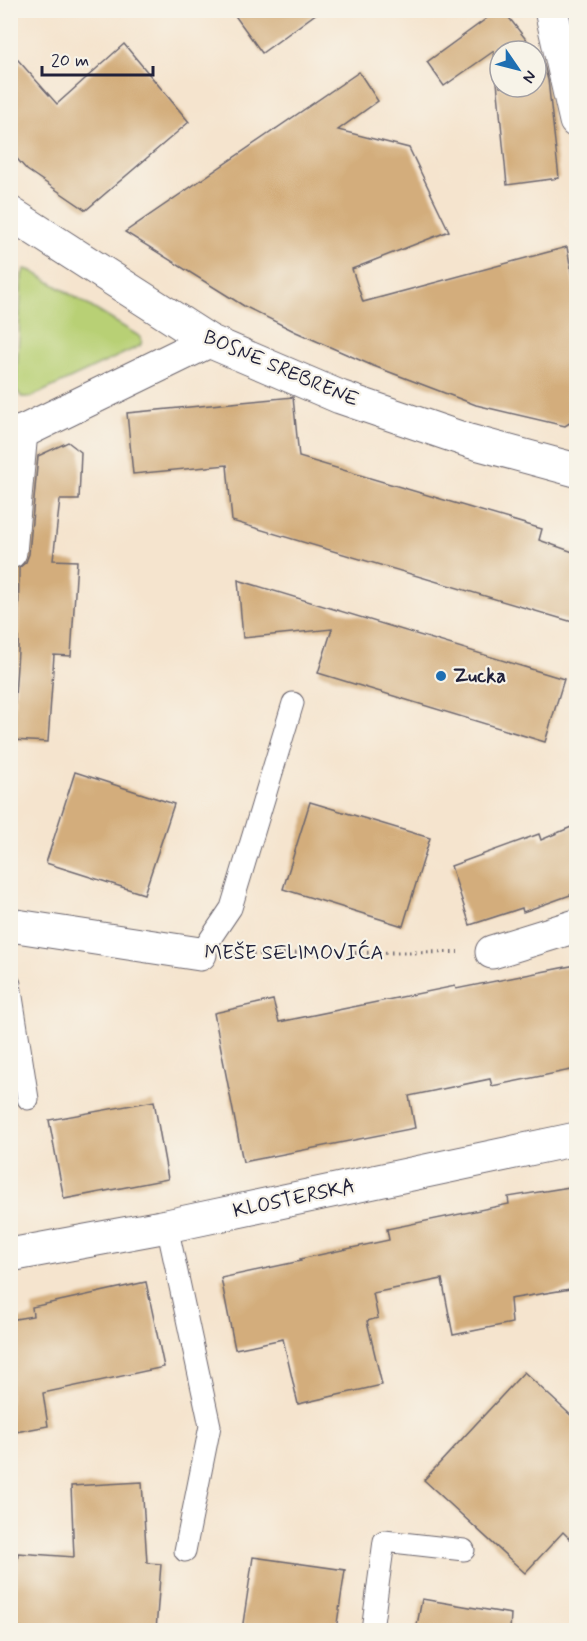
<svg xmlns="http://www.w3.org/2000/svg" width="587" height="1641" font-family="Mynerve,sans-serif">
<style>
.green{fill:#b8d075;stroke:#6d7958;stroke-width:1.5}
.building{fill:#d3ad7c}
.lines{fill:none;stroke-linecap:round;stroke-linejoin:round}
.service-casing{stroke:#6c666e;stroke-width:23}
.minor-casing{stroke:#6c666e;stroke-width:35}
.path{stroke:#6c666e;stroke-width:4;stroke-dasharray:1.5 4.5;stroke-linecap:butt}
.service{stroke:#fff;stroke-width:21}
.minor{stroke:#fff;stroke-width:33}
.poi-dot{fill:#1f6fb2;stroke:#f7f3e8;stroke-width:2}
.labels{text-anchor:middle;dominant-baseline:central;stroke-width:4.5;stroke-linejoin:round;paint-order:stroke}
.street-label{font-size:20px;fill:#22223b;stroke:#f7f3e8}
.poi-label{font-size:20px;font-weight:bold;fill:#22223b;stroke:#f7f3e8;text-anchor:start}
</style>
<rect width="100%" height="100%" fill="#f7f3e8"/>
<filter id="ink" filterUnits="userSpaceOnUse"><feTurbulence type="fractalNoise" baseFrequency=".0167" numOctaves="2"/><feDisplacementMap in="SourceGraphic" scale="12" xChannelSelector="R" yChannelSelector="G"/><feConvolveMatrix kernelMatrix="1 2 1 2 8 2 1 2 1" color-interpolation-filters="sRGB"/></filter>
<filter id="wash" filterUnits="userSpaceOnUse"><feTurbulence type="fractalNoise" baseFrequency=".008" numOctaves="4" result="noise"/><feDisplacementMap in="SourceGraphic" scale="24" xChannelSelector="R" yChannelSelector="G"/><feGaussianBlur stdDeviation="1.35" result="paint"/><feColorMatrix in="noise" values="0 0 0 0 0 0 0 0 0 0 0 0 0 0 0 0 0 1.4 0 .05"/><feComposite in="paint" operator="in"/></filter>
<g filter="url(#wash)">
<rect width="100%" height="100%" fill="#f5e4ce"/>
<!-- green -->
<polygon class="green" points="25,269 32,271 139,336 142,341 140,346 31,397 22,397 16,390 22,275"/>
<g id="blocks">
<!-- building -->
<g class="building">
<polygon points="231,10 321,10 262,53"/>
<polygon points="489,10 503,10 535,51 500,51 500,87 536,87 536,52 543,62 548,80 559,178 507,185 494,51 444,86 427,62 490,16"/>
<polygon points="124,44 189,122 86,210 27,170 10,151 10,51 57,104"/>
<polygon points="359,72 378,101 338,130 409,148 449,231 352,269 363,302 567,247 576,299 576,419 565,426 476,405 371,365 296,332 244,306 125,232"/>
<polygon points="293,397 299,457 542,529 539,540 576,553 576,623 232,521 227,465 133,474 127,413"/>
<polygon points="68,442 81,452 79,500 60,500 53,560 77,561 71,656 54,655 48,742 12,740 18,651 19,568 26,562 29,554 38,456"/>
<polygon points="238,580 564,679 545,742 318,673 332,629 243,638"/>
<polygon points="75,772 174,804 144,894 46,863"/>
<polygon points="310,802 430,838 403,926 283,889"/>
<polygon points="576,825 576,893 523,912 522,908 470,925 451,866 539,834 541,840"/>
<polygon points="576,965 576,1069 492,1086 490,1079 409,1096 415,1128 243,1162 214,1013 273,1000 279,1022 455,986 456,989"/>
<polygon points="154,1101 168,1179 64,1199 49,1120"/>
<polygon points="576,1186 576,1288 510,1299 512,1323 453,1335 442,1279 373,1293 378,1318 367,1321 382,1385 298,1404 283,1339 235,1349 221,1278 301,1261 300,1259 389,1240 387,1229 509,1204 508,1197"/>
<polygon points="146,1282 164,1367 43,1393 48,1426 10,1433 10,1320 33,1316 32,1307"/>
<polygon points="524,1372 576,1420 576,1545 563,1532 525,1573 424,1480"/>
<polygon points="142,1482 147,1563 161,1564 156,1630 46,1630 12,1628 18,1553 74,1557 71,1486"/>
<polygon points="253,1557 345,1570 336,1630 242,1630"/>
<polygon points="422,1599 511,1614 510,1630 416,1630"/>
</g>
</g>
</g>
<g filter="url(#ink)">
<use href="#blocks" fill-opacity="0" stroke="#6c666e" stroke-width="1.5"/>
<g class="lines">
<!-- service casing -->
<g class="service-casing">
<g id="service">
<polyline points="200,954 231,908 293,703"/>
<polyline points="10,984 28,1099"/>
<polyline points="167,1226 210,1426 185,1551"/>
<polyline points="372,1630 384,1541 464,1550"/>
</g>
</g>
<!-- minor casing -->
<g class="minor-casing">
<g id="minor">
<polyline points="551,10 576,121"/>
<polyline points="10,213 209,341 340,397 469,441 576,470"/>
<polyline points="10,438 209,341"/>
<polyline points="10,552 21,432"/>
<polyline points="10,925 200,954"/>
<polyline points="492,952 576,926"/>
<polyline points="10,1255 167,1226 576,1139"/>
</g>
</g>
<!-- path -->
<polyline class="path" points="235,954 458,952"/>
<!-- service -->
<use href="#service" class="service"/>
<!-- minor -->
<use href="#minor" class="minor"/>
</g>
</g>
<!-- markers -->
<circle class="poi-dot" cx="441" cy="676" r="6"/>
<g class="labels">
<!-- street labels -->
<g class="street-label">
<text transform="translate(281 369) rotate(23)">BOSNE SREBRENE</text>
<text x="294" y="953">MEŠE SELIMOVIĆA</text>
<text transform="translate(294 1199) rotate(-12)">KLOSTERSKA</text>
</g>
<!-- poi labels -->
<g class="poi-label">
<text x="453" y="676">Zucka</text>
</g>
</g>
<!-- margin -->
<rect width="587" height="1641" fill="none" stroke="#f7f3e8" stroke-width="36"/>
<!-- north arrow -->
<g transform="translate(518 69) rotate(125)"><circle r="28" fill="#f7f3e8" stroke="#a29fa3" stroke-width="1.5"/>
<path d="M0-4.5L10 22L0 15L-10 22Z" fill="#1f6fb2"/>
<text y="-9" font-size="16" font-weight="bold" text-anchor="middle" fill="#22223b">N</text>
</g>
<!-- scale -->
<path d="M42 66v9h111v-9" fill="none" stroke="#22223b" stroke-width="3"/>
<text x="51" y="66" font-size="18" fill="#22223b" stroke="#f7f3e8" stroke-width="4.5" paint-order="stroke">20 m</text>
</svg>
